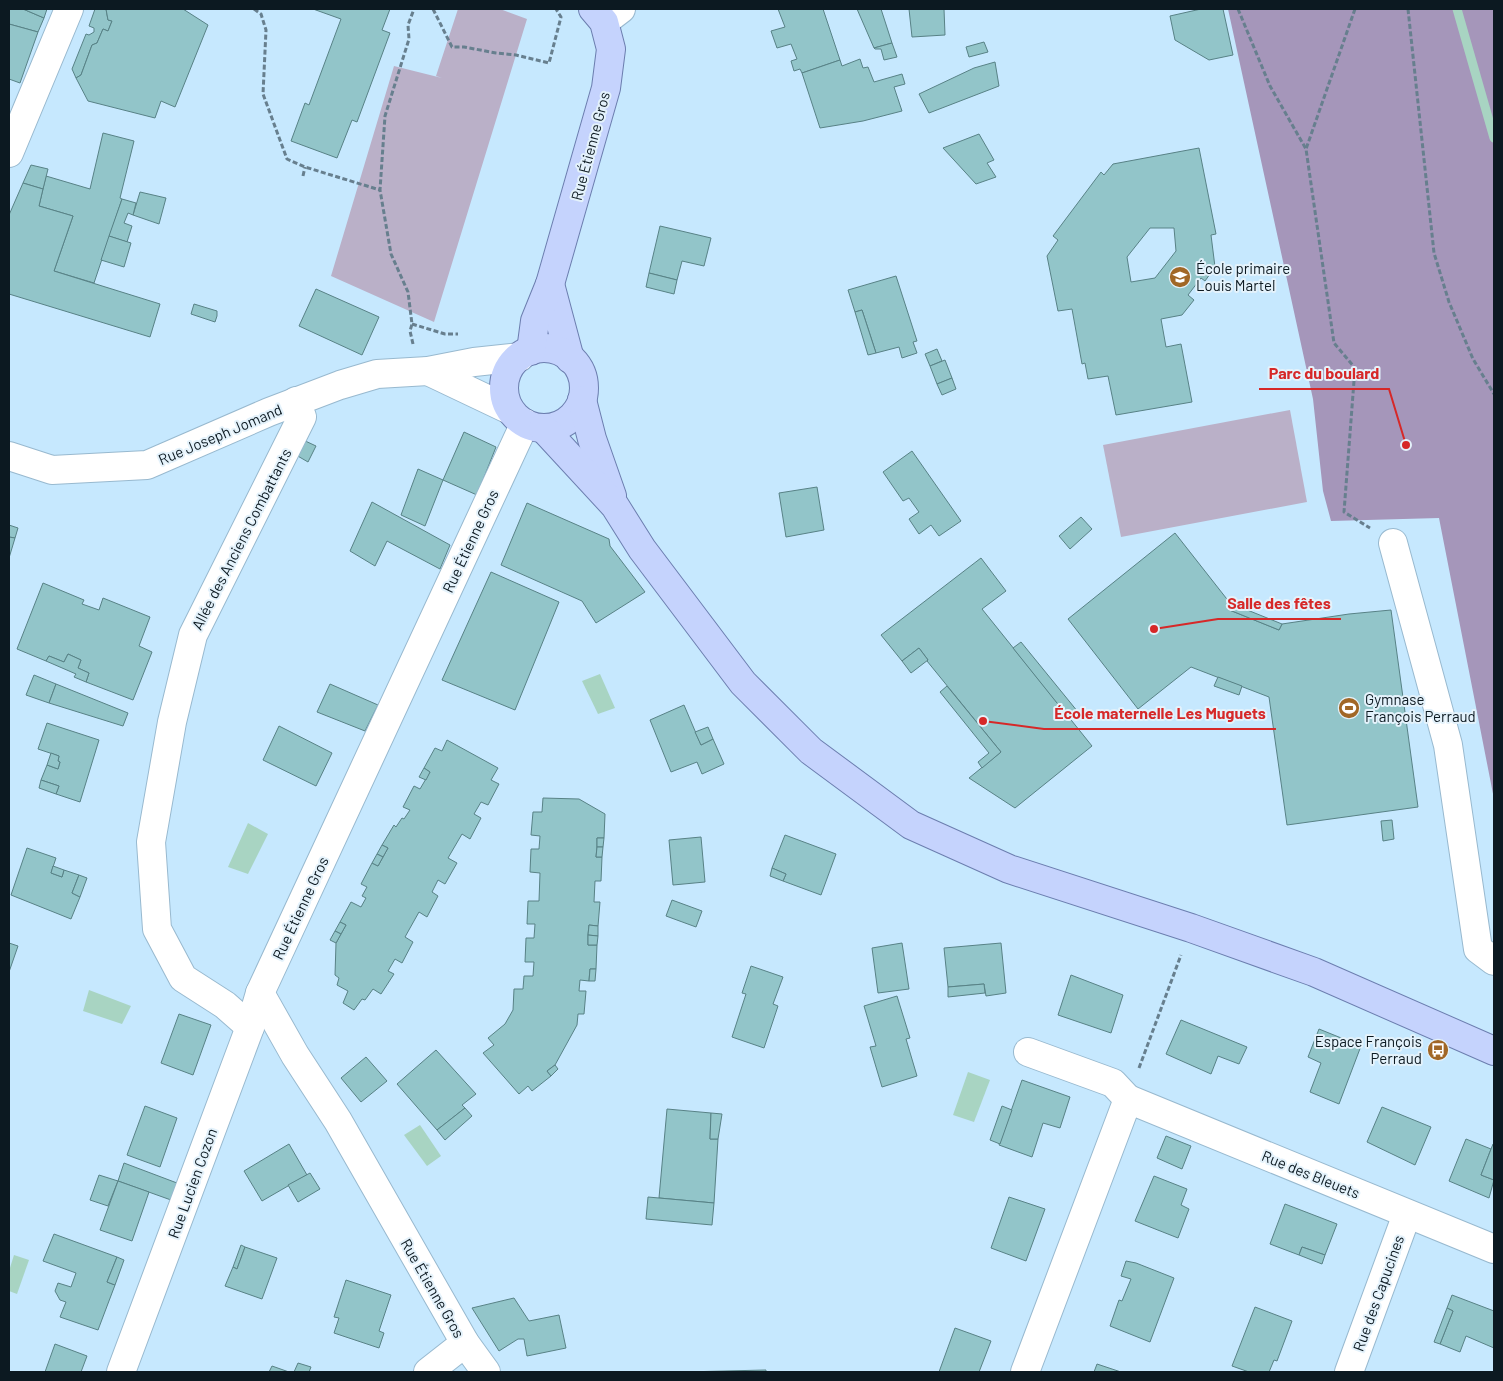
<svg xmlns="http://www.w3.org/2000/svg" width="1503" height="1381" font-family="Barlow,sans-serif">
<style>
.green{fill:#bab0c8}
.forest{fill:#a596ba}
.water{fill:#a8d4c2}
.lines{fill:none;stroke-linecap:round;stroke-linejoin:round}
.stream{stroke:#a8d4c2;stroke-width:9}
.building{fill:#92c5c9;stroke:#588286;fill-rule:evenodd}
.minor-casing{stroke:#98b9cf;stroke-width:30}
.major-casing{stroke:#6c7eaf;stroke-width:30}
.path{stroke:#677f8e;stroke-width:3;stroke-dasharray:5 2.5;stroke-linecap:butt}
.minor{stroke:#fff;stroke-width:28}
.major{stroke:#c5d3fd;stroke-width:28}
.labels{text-anchor:middle;dominant-baseline:central;stroke-width:4;stroke-linejoin:round;paint-order:stroke}
.street-label{font-size:15px;fill:#0c1921;stroke:#e4f2fb}
.poi-label{font-size:15px;fill:#0c1921;stroke:#e4f2fb;text-anchor:start}
.leader{fill:none;stroke:#d62828;stroke-width:2}
.callout-dot{fill:#d62828;stroke:#e4f2fb;stroke-width:2}
.callout-label{font-size:16px;text-anchor:middle;font-weight:bold;fill:#d62828;stroke:#e4f2fb;stroke-width:4;stroke-linejoin:round;paint-order:stroke}
</style>
<rect width="100%" height="100%" fill="#c6e8fe"/>
<!-- green -->
<g class="green">
<polygon points="458,9 500,9 527,19 434,322 331,276 394,66 442,78 436,76"/>
<polygon points="1290,410 1307,502 1121,537 1103,445"/>
</g>
<!-- forest -->
<polygon class="forest" points="1228,9 1494,9 1494,799 1439,518 1331,521 1323,491 1313,399"/>
<!-- water -->
<g class="water">
<polygon points="600,674 615,708 598,714 582,681"/>
<polygon points="248,823 268,834 248,874 228,867"/>
<polygon points="89,990 131,1006 122,1024 83,1011"/>
<polygon points="968,1072 990,1080 974,1122 953,1115"/>
<polygon points="420,1125 441,1156 427,1166 404,1135"/>
<polygon points="14,1255 29,1260 17,1294 9,1291 9,1271"/>
</g>
<g class="lines">
<!-- stream -->
<polyline class="stream" points="1457,9 1494,138"/>
</g>
<!-- building -->
<g class="building">
<polygon points="9,9 23,9 44,18 38,32 9,24"/>
<polygon points="23,9 47,9 44,18"/>
<polygon points="95,9 106,9 108,20 112,21 108,31 103,29 97,43 92,45 81,75 76,78 72,69 86,34 89,35 94,32 94,28 89,26"/>
<polygon points="106,9 183,9 208,25 175,107 161,101 155,118 88,101 76,78 81,75 92,45 97,43 103,29 108,31 112,21 108,20"/>
<polygon points="313,9 390,9 382,30 390,33 357,122 352,120 337,158 291,141 305,103 309,105 341,19"/>
<polygon points="778,9 823,9 840,60 802,73 800,69 794,71 791,61 797,59 791,44 777,48 771,31 785,27"/>
<polygon points="857,9 881,9 892,43 874,48"/>
<polygon points="909,9 944,9 945,35 912,37"/>
<polygon points="1201,9 1223,9 1233,55 1209,60 1175,40 1170,16"/>
<polygon points="9,24 38,32 20,83 9,79"/>
<polygon points="984,42 988,52 969,57 966,47"/>
<polygon points="892,43 897,57 884,60 881,49 875,49 874,48"/>
<polygon points="860,59 863,68 868,67 874,82 902,74 905,84 894,87 902,111 863,121 820,128 802,73 840,60 842,66"/>
<polygon points="995,62 999,86 929,113 919,94 974,68"/>
<polygon points="103,133 134,141 120,198 122,199 94,283 54,271 73,216 39,206 46,176 90,189"/>
<polygon points="979,134 994,160 987,163 996,177 976,184 943,148"/>
<path d="M1199,148l17,86 -5,1 4,32 -10,14 -4,-3 -13,17 6,5 -12,15 -21,4 5,28 15,-3 11,58 -76,13 -8,-39 -20,3 -3,-16 -3,1 -10,-55 -14,2 -11,-55 11,-16 -5,-4 48,-64 3,3 9,-11zM1150,228h24l2,23 -21,27 -24,4 -4,-25z"/>
<polygon points="31,165 48,169 43,189 23,183"/>
<polygon points="23,183 43,189 39,206 73,216 54,271 160,304 150,337 9,294 9,215"/>
<polygon points="140,192 166,198 159,224 133,215"/>
<polygon points="122,199 136,203 133,215 128,213 124,223 132,226 127,242 109,236"/>
<polygon points="660,226 711,238 704,266 682,261 677,280 649,273"/>
<polygon points="109,236 131,243 124,267 101,260"/>
<polygon points="649,273 677,280 674,294 646,287"/>
<polygon points="896,276 917,341 913,342 917,353 902,358 899,347 876,353 862,310 855,312 848,290"/>
<polygon points="316,289 379,317 362,355 299,326"/>
<polygon points="194,304 217,311 217,316 215,322 191,314"/>
<polygon points="862,310 876,353 868,355 855,312"/>
<polygon points="937,349 942,361 930,366 925,354"/>
<polygon points="945,360 952,378 937,384 930,366"/>
<polygon points="952,378 956,389 942,395 937,384"/>
<polygon points="464,432 496,447 477,495 443,480"/>
<polygon points="301,439 316,446 308,462 296,455"/>
<polygon points="912,451 961,521 939,536 931,525 919,534 909,519 919,512 909,498 903,501 883,472"/>
<polygon points="418,469 443,480 425,526 401,515"/>
<polygon points="817,487 824,530 786,537 779,493"/>
<polygon points="372,502 450,545 440,569 387,541 375,566 350,551"/>
<polygon points="527,503 609,539 610,546 645,592 596,623 582,601 501,565"/>
<polygon points="1081,517 1092,529 1070,549 1059,536"/>
<polygon points="9,525 18,528 15,538 9,537"/>
<polygon points="1175,533 1230,603 1227,609 1279,630 1282,624 1349,614 1391,610 1418,807 1287,825 1269,697 1191,667 1138,709 1068,619"/>
<polygon points="9,537 15,538 9,558"/>
<polygon points="981,558 1006,591 982,609 1092,746 1015,808 969,778 1001,752 927,661 928,660 919,648 902,661 881,635"/>
<polygon points="491,572 559,602 515,710 442,680"/>
<polygon points="43,583 84,600 82,604 99,610 103,598 150,617 139,646 152,652 133,700 86,682 89,673 78,668 81,660 68,654 64,662 49,656 46,661 17,649"/>
<polygon points="1230,603 1282,624 1279,630 1227,609"/>
<polygon points="1021,642 1078,712 1069,718 1013,648"/>
<polygon points="919,648 928,660 911,673 902,661"/>
<polygon points="68,654 81,660 78,668 89,673 86,682 74,677 76,674 46,661 49,656 64,662"/>
<polygon points="34,675 56,684 49,703 26,695"/>
<polygon points="1218,677 1242,686 1239,695 1214,686"/>
<polygon points="56,684 128,713 123,726 49,703"/>
<polygon points="330,684 378,705 365,731 317,712"/>
<polygon points="947,686 1001,752 982,768 978,762 989,753 940,692"/>
<polygon points="684,705 701,745 713,739 724,764 702,774 697,762 671,772 650,720"/>
<polygon points="47,723 99,740 80,802 56,794 59,786 41,780 47,765 58,769 60,762 58,761 59,756 38,749"/>
<polygon points="279,726 332,753 316,786 263,760"/>
<polygon points="708,727 713,739 701,745 695,732"/>
<polygon points="447,740 498,768 491,780 499,784 488,805 481,802 474,814 481,818 470,839 462,834 448,858 457,863 445,884 438,880 432,892 438,896 427,917 419,912 405,937 413,942 402,963 395,959 388,971 394,974 381,994 373,989 365,1000 362,999 354,1010 343,1003 348,991 337,985 339,978 335,975 336,943 346,925 340,922 351,902 361,907 366,898 362,896 367,887 361,884 372,863 378,866 388,848 382,845 394,825 396,827 402,818 404,819 410,810 403,807 414,786 420,789 430,772 424,768 435,748 442,751"/>
<polygon points="51,753 59,756 58,761 60,762 58,769 47,765"/>
<polygon points="424,768 430,772 426,780 419,777"/>
<polygon points="41,780 59,786 56,794 39,788"/>
<polygon points="543,798 579,799 605,814 604,838 597,838 597,847 596,857 602,857 601,881 595,881 594,902 600,902 598,926 589,925 588,935 588,945 597,945 596,969 590,969 589,981 580,980 579,991 586,991 584,1014 578,1014 577,1025 555,1065 547,1071 551,1076 532,1091 528,1086 519,1094 483,1053 494,1045 488,1038 505,1024 513,1010 514,989 523,989 524,976 533,976 534,962 525,962 526,938 534,938 535,924 527,924 528,901 539,901 540,873 530,872 531,849 539,849 540,836 531,835 533,812 542,812"/>
<polygon points="1392,820 1394,839 1383,841 1381,821"/>
<polygon points="785,835 836,854 821,895 783,881 786,874 772,868"/>
<polygon points="701,837 705,882 673,885 669,840"/>
<polygon points="597,838 604,838 603,847 597,847"/>
<polygon points="382,845 388,848 383,857 377,854"/>
<polygon points="597,847 603,847 602,857 596,857"/>
<polygon points="27,848 56,858 51,873 62,877 64,870 79,875 72,893 80,897 71,919 11,895"/>
<polygon points="377,854 383,857 378,866 372,863"/>
<polygon points="53,866 64,870 62,877 51,873"/>
<polygon points="772,868 786,874 783,881 770,876"/>
<polygon points="79,875 87,878 80,897 72,893"/>
<polygon points="672,900 702,911 696,927 666,916"/>
<polygon points="340,922 346,925 341,934 335,931"/>
<polygon points="589,925 598,926 598,936 588,935"/>
<polygon points="335,931 341,934 336,943 330,940"/>
<polygon points="588,935 598,936 597,945 588,945"/>
<polygon points="9,943 18,946 9,972"/>
<polygon points="902,943 909,989 878,993 872,948"/>
<polygon points="1001,943 1006,993 986,996 984,984 948,987 944,948"/>
<polygon points="751,966 783,977 773,1004 778,1006 764,1048 732,1037 746,994 742,993"/>
<polygon points="590,969 596,969 595,981 589,981"/>
<polygon points="1071,975 1123,995 1111,1033 1058,1015"/>
<polygon points="984,984 985,993 948,997 948,987"/>
<polygon points="897,996 910,1038 906,1039 917,1076 882,1087 870,1047 876,1046 864,1006"/>
<polygon points="179,1014 211,1025 193,1075 161,1063"/>
<polygon points="1181,1020 1247,1047 1239,1064 1218,1056 1211,1074 1166,1054"/>
<polygon points="1319,1029 1361,1046 1339,1104 1310,1092 1321,1063 1308,1057"/>
<polygon points="436,1050 476,1094 462,1105 465,1108 437,1130 397,1084"/>
<polygon points="366,1057 387,1081 361,1102 341,1078"/>
<polygon points="555,1065 558,1069 551,1076 547,1071"/>
<polygon points="1022,1080 1070,1097 1060,1128 1043,1123 1032,1157 999,1145"/>
<polygon points="145,1106 177,1118 160,1167 127,1155"/>
<polygon points="1002,1106 1012,1110 1000,1144 990,1140"/>
<polygon points="1382,1107 1431,1127 1415,1165 1367,1142"/>
<polygon points="465,1108 472,1116 445,1140 437,1130"/>
<polygon points="667,1109 711,1113 710,1139 718,1139 714,1203 659,1198"/>
<polygon points="711,1113 722,1114 718,1139 710,1139"/>
<polygon points="1166,1136 1191,1146 1182,1169 1157,1158"/>
<polygon points="1466,1139 1491,1149 1481,1175 1494,1180 1489,1198 1449,1181"/>
<polygon points="289,1144 307,1175 262,1201 244,1171"/>
<polygon points="1493,1144 1494,1145 1494,1180 1481,1175"/>
<polygon points="124,1163 177,1183 171,1200 118,1181"/>
<polygon points="310,1173 320,1189 298,1202 288,1185"/>
<polygon points="99,1175 118,1181 108,1206 90,1200"/>
<polygon points="1154,1176 1187,1189 1181,1205 1189,1209 1178,1238 1135,1221"/>
<polygon points="118,1181 149,1192 132,1241 100,1230"/>
<polygon points="648,1197 714,1203 712,1225 646,1219"/>
<polygon points="1009,1197 1045,1209 1026,1261 991,1248"/>
<polygon points="1285,1204 1337,1224 1325,1255 1302,1247 1299,1255 1270,1244"/>
<polygon points="54,1234 117,1257 107,1282 115,1285 98,1330 60,1317 66,1302 60,1300 55,1291 58,1283 71,1287 76,1273 43,1261"/>
<polygon points="241,1245 245,1247 237,1269 233,1267"/>
<polygon points="245,1247 277,1258 262,1299 225,1286 233,1267 237,1269"/>
<polygon points="1302,1247 1325,1255 1322,1264 1299,1255"/>
<polygon points="117,1257 124,1260 115,1285 107,1282"/>
<polygon points="1126,1261 1136,1263 1174,1278 1150,1342 1110,1326 1119,1300 1122,1301 1131,1279 1121,1276"/>
<polygon points="346,1280 391,1295 379,1331 384,1333 379,1348 334,1333 339,1318 334,1317"/>
<polygon points="1452,1295 1494,1311 1494,1348 1466,1336 1460,1352 1440,1344 1453,1311 1447,1308"/>
<polygon points="514,1298 529,1321 559,1315 566,1348 527,1356 524,1339 518,1339 499,1351 472,1308"/>
<polygon points="1255,1307 1292,1321 1277,1361 1274,1360 1269,1372 1249,1372 1232,1366"/>
<polygon points="1447,1308 1453,1311 1440,1344 1434,1342"/>
<polygon points="955,1328 991,1341 979,1372 939,1372"/>
<polygon points="55,1344 87,1356 81,1372 45,1372"/>
<polygon points="298,1363 311,1367 309,1372 294,1372"/>
<polygon points="1097,1364 1121,1372 1094,1372"/>
<polygon points="272,1366 289,1372 269,1372"/>
<polygon points="766,1370 766,1372 683,1372"/>
</g>
<g class="lines">
<!-- minor casing -->
<g class="minor-casing">
<g id="minor">
<polyline points="604,22 621,9"/>
<polyline points="9,153 69,9"/>
<polyline points="428,371 510,410"/>
<polyline points="9,456 52,470 147,465 269,412 340,385 377,374 428,371 474,362 520,357"/>
<polyline points="1393,543 1448,745 1478,949 1494,961"/>
<polyline points="260,993 295,1055 338,1121 465,1343 486,1372"/>
<polyline points="250,1027 225,1005 183,978 157,929 151,842 172,722 193,635 302,417 296,401"/>
<polyline points="1028,1052 1113,1083 1128,1099"/>
<polyline points="121,1372 250,1027 260,993 525,423"/>
<polyline points="428,1372 465,1343"/>
<polyline points="1025,1372 1128,1099 1494,1249"/>
<polyline points="1349,1372 1407,1214"/>
</g>
</g>
<!-- major casing -->
<g class="major-casing">
<g id="major">
<polyline points="550,284 570,359"/>
<circle cx="544" cy="388" r="40"/>
<polyline points="531,351 535,321 550,284 606,88 611,49 604,22 593,9"/>
<polyline points="582,400 592,439 612,496"/>
<polyline points="543,428 615,506 642,549 743,683 811,751 911,825 1009,869 1191,928 1314,972 1494,1051"/>
</g>
</g>
<!-- path -->
<g class="path">
<polyline points="254,9 261,14 266,30 263,94 287,159 305,167 380,190"/>
<polyline points="433,9 452,47 464,47 496,53 516,55 549,63 561,17 556,9"/>
<polyline points="1238,9 1270,86 1306,149"/>
<polyline points="1355,9 1306,149 1334,343 1355,368 1344,512 1370,528"/>
<polyline points="1408,9 1434,253 1449,302 1473,359 1494,394"/>
<polyline points="303,176 305,167"/>
<polyline points="412,324 445,334 458,334"/>
<polyline points="413,344 410,331 412,324 408,292 391,254 380,190 385,116 409,39 408,25 414,9"/>
<polyline points="1139,1068 1181,955"/>
</g>
<!-- minor -->
<use href="#minor" class="minor"/>
<!-- major -->
<use href="#major" class="major"/>
</g>
<!-- icons -->
<defs>
<g id="school-disc" transform="scale(1.125)"><circle r="9.5" fill="#a16726" stroke="#e4f2fb"/><path d="M0-5L7-2L0 1L-7-2ZM-4 1L0 2.5L4 1V4Q0 6-4 4Z" fill="#fff"/></g>
<g id="stadium-disc" transform="scale(1.125)"><circle r="9.5" fill="#a16726" stroke="#e4f2fb"/><path d="M0-5a6.5 5 0 1 0 0 10a6.5 5 0 1 0 0-10ZM-3.5-1.8h7v3.6h-7Z" fill="#fff"/></g>
<g id="bus-disc" transform="scale(1.125)"><circle r="9.5" fill="#a16726" stroke="#e4f2fb"/><path d="M-5-6H5V4H4V6H2V4H-2V6H-4V4H-5ZM-3.5-4V0h7V-4ZM-3.5 1.2v1.5H-2V1.2ZM2 1.2v1.5H3.5V1.2Z" fill="#fff"/></g>
</defs>
<g fill-rule="evenodd">
<use href="#school-disc" x="1180" y="277"/>
<use href="#stadium-disc" x="1349" y="708"/>
<use href="#bus-disc" x="1438" y="1050"/>
</g>
<g class="labels">
<!-- street labels -->
<g class="street-label">
<text transform="translate(590 146) rotate(-75)">Rue Étienne Gros</text>
<text transform="translate(220 434) rotate(-23)">Rue Joseph Jomand</text>
<text transform="translate(241 539) rotate(-63)">Allée des Anciens Combattants</text>
<text transform="translate(470 541) rotate(-65)">Rue Étienne Gros</text>
<text transform="translate(300 908) rotate(-65)">Rue Étienne Gros</text>
<text transform="translate(1311 1174) rotate(22)">Rue des Bleuets</text>
<text transform="translate(192 1183) rotate(-70)">Rue Lucien Cozon</text>
<text transform="translate(433 1288) rotate(60)">Rue Étienne Gros</text>
<text transform="translate(1378 1293) rotate(-70)">Rue des Capucines</text>
</g>
<!-- poi labels -->
<g class="poi-label">
<text x="1196" y="268">École primaire<tspan x="1196" dy="17">Louis Martel</tspan></text>
<text x="1365" y="699">Gymnase<tspan x="1365" dy="17">François Perraud</tspan></text>
<text x="1422" y="1041" text-anchor="end">Espace François<tspan x="1422" dy="17">Perraud</tspan></text>
</g>
</g>
<!-- callouts -->
<path class="leader" d="M1406 445L1389 389H1259M1154 629L1218 619H1341M983 721L1044 729H1276"/>
<g class="callout-dot">
<circle cx="1406" cy="445" r="5"/>
<circle cx="1154" cy="629" r="5"/>
<circle cx="983" cy="721" r="5"/>
</g>
<g class="callout-label">
<text x="1324" y="379">Parc du boulard</text>
<text x="1279" y="609">Salle des fêtes</text>
<text x="1160" y="719">École maternelle Les Muguets</text>
</g>
<!-- border -->
<rect width="1503" height="1381" fill="none" stroke="#0c1921" stroke-width="20"/>
</svg>
